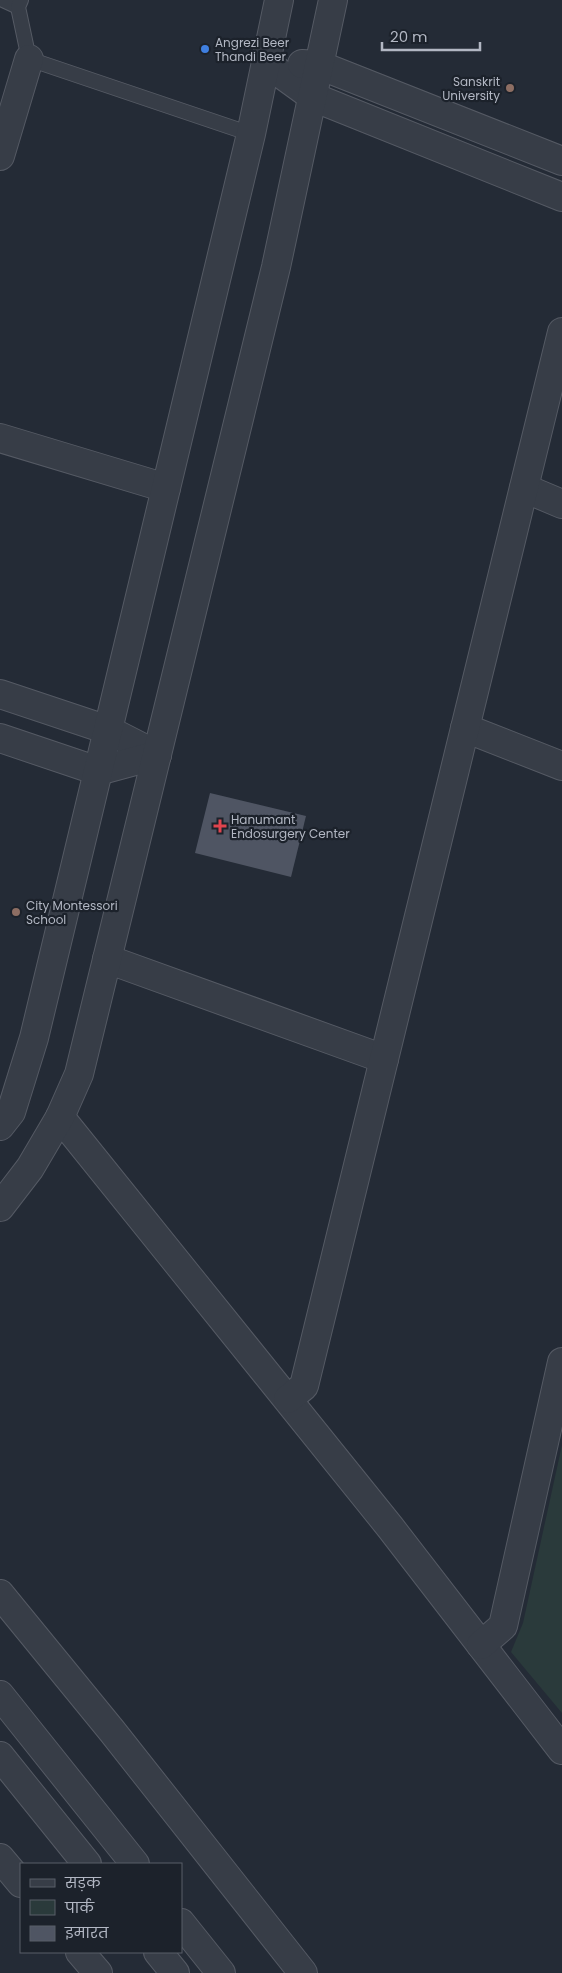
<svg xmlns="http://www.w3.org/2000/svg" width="562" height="1973" font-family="Poppins,'Noto Sans Devanagari',sans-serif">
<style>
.green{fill:#2a3a3b}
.building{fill:#4f5563}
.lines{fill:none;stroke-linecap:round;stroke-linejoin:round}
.service-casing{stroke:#555a64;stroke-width:16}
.minor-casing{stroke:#555a64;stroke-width:30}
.tertiary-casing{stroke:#555a64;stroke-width:30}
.service{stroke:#373d47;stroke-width:14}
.minor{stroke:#373d47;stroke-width:28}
.tertiary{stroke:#373d47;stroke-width:28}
.shop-dot{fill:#3f7fe0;stroke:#1c222b;stroke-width:2}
.education-dot{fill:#8d6e63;stroke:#1c222b;stroke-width:2}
.health-dot{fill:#e0444e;stroke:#1c222b;stroke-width:2}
.labels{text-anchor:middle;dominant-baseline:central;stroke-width:4.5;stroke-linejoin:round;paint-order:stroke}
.poi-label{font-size:12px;fill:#b2b7c3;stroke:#1c222b;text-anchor:start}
</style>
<rect width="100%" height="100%" fill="#242b36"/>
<!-- green -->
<polygon class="green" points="562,1445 562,1713 511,1652 523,1623"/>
<!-- building -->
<polygon class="building" points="210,793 306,816 291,877 195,853"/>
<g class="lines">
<!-- service casing -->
<g class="service-casing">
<g id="service">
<polyline points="3,0 18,7"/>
<polyline points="21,0 18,7 29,59 251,134"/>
</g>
</g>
<!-- minor casing -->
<g class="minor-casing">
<g id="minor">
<polyline points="0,156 29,59"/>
<polyline points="0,438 166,488"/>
<polyline points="524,488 562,504"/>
<polyline points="465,728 562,766"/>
<polyline points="107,959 384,1059"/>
<polyline points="60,1117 390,1527 562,1750"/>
<polyline points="288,1399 304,1386 562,332"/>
<polyline points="0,1594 112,1731 303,1973"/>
<polyline points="481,1645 503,1626 562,1362"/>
<polyline points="0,1858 21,1883"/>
<polyline points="80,1952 98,1973"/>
</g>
</g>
<!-- tertiary casing -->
<g class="tertiary-casing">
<g id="tertiary">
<polyline points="266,63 313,97 562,197"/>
<polyline points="302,64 319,65 562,161"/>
<polyline points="0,694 108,730 157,755"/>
<polyline points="0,738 98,771 157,755"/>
<polyline points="0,1126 11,1112 34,1038 251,134 279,0"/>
<polyline points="0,1207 30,1168 60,1117 79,1074 276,267 333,0"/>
<polyline points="0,1695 135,1864"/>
<polyline points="0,1756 87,1864"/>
<polyline points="181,1923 221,1973"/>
<polyline points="158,1952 175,1973"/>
</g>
</g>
<!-- service -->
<use href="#service" class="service"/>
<!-- minor -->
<use href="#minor" class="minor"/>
<!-- tertiary -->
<use href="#tertiary" class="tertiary"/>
</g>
<!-- markers -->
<circle class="shop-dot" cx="205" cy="49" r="5"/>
<g class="education-dot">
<circle cx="510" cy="88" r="5"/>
<circle cx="16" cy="912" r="5"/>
</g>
<path class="health-dot" d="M217.5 818.5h5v5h5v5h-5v5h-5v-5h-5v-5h5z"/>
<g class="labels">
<!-- poi labels -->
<g class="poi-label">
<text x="215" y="42">Angrezi Beer<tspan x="215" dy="14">Thandi Beer</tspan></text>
<text x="500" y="81" text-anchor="end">Sanskrit<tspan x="500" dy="14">University</tspan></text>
<text x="231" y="819">Hanumant<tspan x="231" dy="14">Endosurgery Center</tspan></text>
<text x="26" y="905">City Montessori<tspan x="26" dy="14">School</tspan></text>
</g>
</g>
<!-- legend -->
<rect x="20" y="1863" width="162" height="90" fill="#1c222b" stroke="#585e68"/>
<rect x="30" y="1879" width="25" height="8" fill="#373d47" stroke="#585e68"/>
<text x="65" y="1888" font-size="15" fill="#b2b7c3">सड़क</text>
<rect x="30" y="1900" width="25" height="15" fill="#2a3a3b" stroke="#585e68"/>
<text x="65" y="1913" font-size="15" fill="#b2b7c3">पार्क</text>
<rect x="30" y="1926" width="25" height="15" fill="#4f5563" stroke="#585e68"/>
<text x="65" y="1938" font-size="15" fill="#b2b7c3">इमारत</text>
<!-- scale -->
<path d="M382 42v8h98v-8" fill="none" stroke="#b2b7c3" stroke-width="2.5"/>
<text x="390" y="42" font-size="15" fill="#b2b7c3" stroke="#1c222b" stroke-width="4" paint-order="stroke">20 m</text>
</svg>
